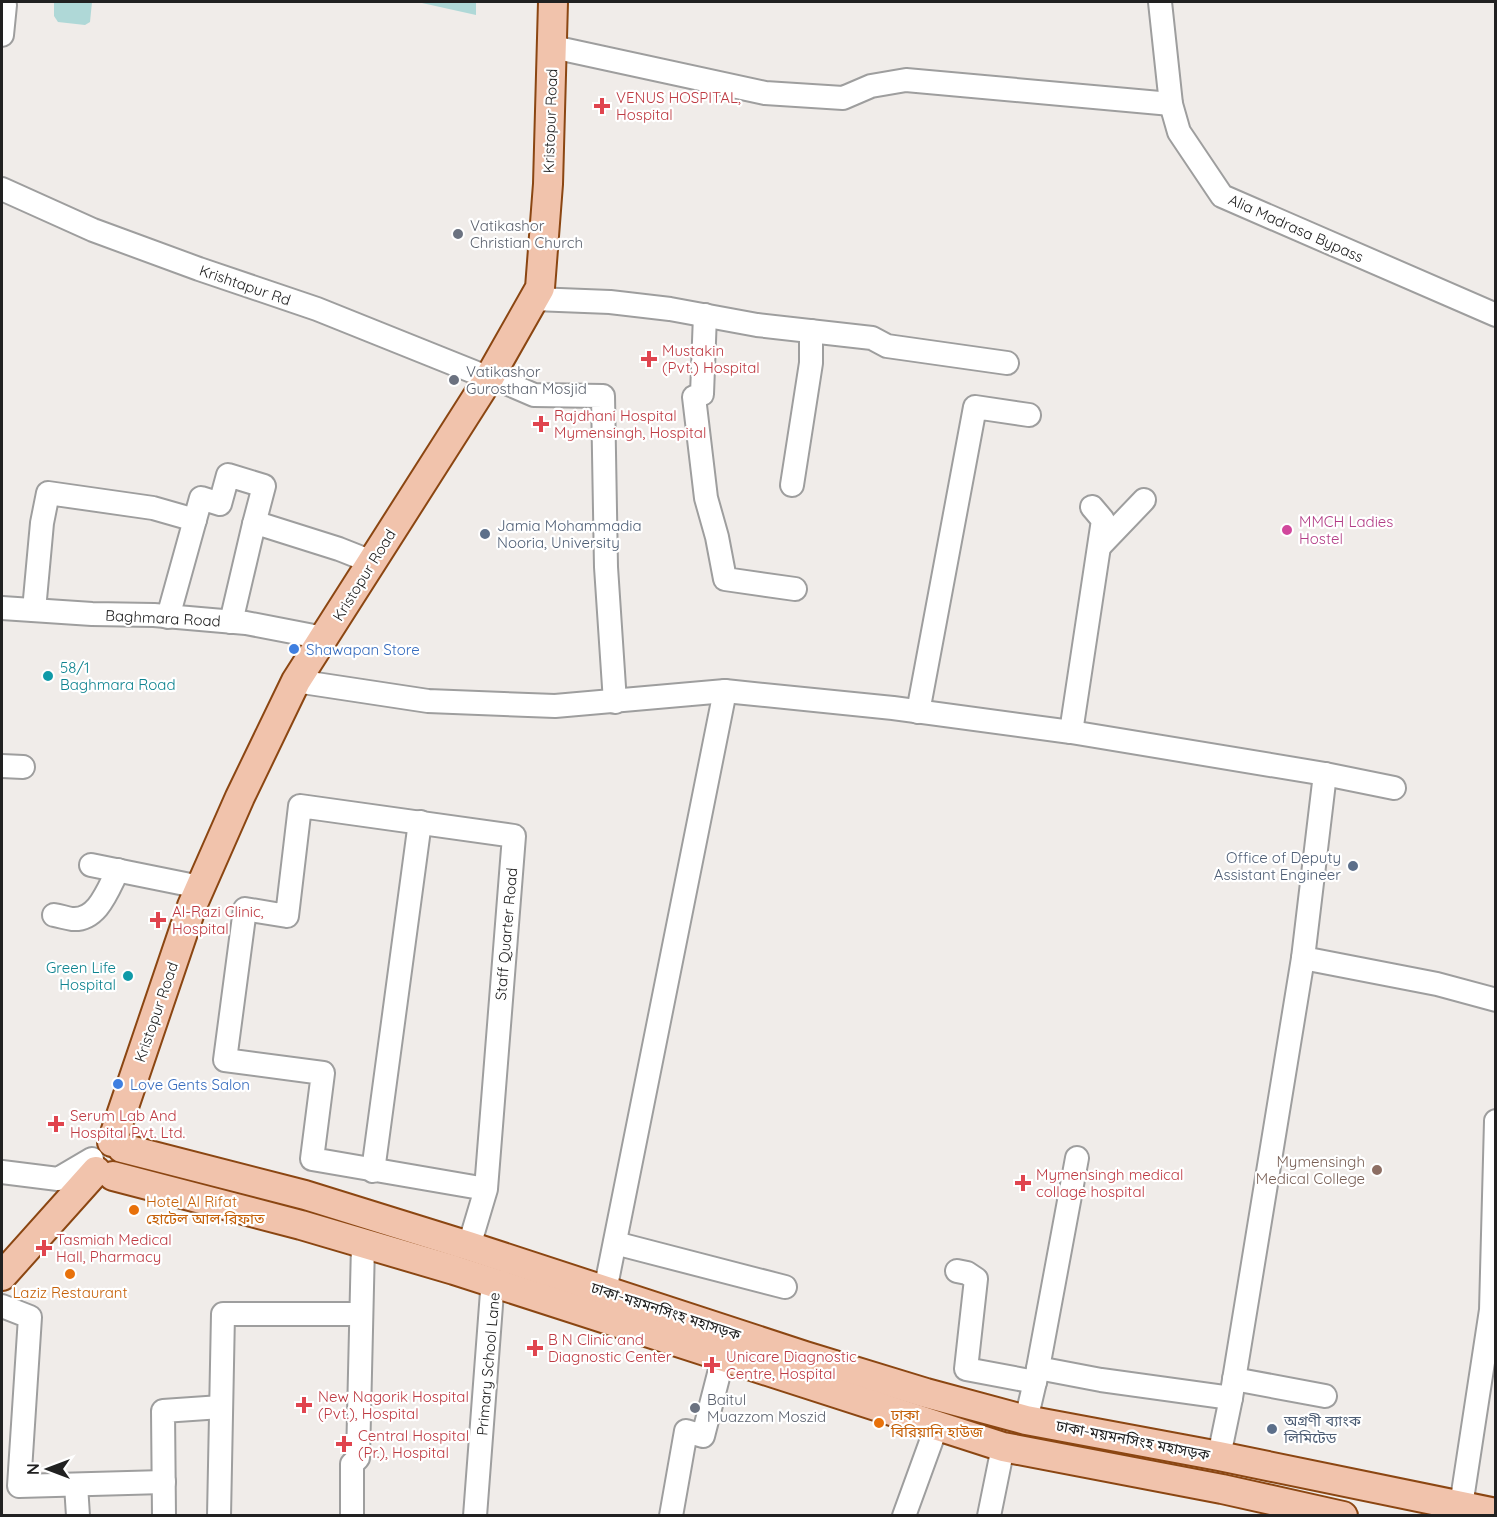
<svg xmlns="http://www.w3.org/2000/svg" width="1497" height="1517" font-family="Quicksand,'Noto Sans Bengali',sans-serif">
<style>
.water{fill:#afd8d7}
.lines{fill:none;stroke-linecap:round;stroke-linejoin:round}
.minor-casing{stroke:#9e9e9e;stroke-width:26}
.major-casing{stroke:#8b4612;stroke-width:32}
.minor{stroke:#fff;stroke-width:22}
.major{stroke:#f1c3ac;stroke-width:28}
.health-dot{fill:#e0444e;stroke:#fff;stroke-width:2}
.worship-dot{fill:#6b7280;stroke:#fff;stroke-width:2}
.hotel-dot{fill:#d1479c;stroke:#fff;stroke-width:2}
.service-dot{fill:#5c6f8a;stroke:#fff;stroke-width:2}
.shop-dot{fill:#3f7fe0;stroke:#fff;stroke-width:2}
.culture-dot{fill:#0f9aa8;stroke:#fff;stroke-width:2}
.education-dot{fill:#8d6e63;stroke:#fff;stroke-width:2}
.food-dot{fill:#e8710a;stroke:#fff;stroke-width:2}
.labels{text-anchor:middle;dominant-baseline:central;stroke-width:4.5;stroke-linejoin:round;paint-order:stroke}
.health-label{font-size:15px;fill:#be3a42;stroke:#fff;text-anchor:start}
.street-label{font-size:15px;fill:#212121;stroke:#fff}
.worship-label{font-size:15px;fill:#5b616d;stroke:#fff;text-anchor:start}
.hotel-label{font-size:15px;fill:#b23c85;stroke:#fff;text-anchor:start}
.service-label{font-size:15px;fill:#4e5e75;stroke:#fff;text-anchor:start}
.shop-label{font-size:15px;fill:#366cbe;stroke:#fff;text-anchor:start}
.culture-label{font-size:15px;fill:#0d838f;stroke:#fff;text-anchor:start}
.education-label{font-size:15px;fill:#785e54;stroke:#fff;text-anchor:end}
.food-label{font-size:15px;fill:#c56008;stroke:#fff;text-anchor:start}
</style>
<rect width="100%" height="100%" fill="#f0ece9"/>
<!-- water -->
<g class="water">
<polygon points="54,2 92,2 90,22 85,25 58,22 54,16"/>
<polygon points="422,2 476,2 476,15 422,3"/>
</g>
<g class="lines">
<!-- minor casing -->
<g class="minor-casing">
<g id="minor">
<polyline points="1160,2 1171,104 1179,132 1222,196 1496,315"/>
<polyline points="2,35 5,5 3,2"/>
<polyline points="553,47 765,93 843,98 871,86 906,80 1171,104"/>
<polyline points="2,189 93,230 199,269 317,309 489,378"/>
<polyline points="534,299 610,302 670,309 757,325 872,338 887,346 1007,363"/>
<polyline points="705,315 702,394 694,397 706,498 717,537 725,579 795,589"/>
<polyline points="490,376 534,395 603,396 606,567 615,702"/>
<polyline points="792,485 811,363 811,331"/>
<polyline points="1100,546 1144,500"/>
<polyline points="2,608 92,614 154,615 246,623 324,638"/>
<polyline points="34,610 42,523 48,493 153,508 195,520"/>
<polyline points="168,617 201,498 220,504 228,475 264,486 254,524"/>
<polyline points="231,622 254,524 263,525 339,549 372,562"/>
<polyline points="296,681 428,701 555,706 725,691 893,708 1071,732 1325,774 1394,788"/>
<polyline points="918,712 975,407 1029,415"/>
<polyline points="1071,732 1103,520 1092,507"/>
<polyline points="2,766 23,767"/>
<polyline points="91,865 200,887"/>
<path d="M54,915c6,1 12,3 18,4 26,2 36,-30 46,-49"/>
<polyline points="1303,958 1437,984 1496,1000"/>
<polyline points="1077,1158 1038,1368 1101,1380 1231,1398"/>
<polyline points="373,1171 420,822"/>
<polyline points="2,1172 58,1179 92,1159"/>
<polyline points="615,1243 785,1287"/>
<polyline points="469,1246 486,1189 514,836 300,806 287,916 245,909 225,1060 323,1073 312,1159 486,1189"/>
<polyline points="957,1271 967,1273 976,1279 966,1369 1035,1382"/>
<polyline points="605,1291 725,691"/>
<polyline points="2,1306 30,1317 19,1486 164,1482"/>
<polyline points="1234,1379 1325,1396"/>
<polyline points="1026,1420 1038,1369"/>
<polyline points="1219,1456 1231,1398 1303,958 1325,774"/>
<polyline points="76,1485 78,1516"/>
<polyline points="1461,1506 1491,1310 1496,1121"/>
<polyline points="164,1516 163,1411 221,1407"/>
<polyline points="219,1516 223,1314 361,1314"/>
<polyline points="352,1516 352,1464 358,1458 363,1245"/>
<polyline points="475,1516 492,1292 495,1285"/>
<polyline points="671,1516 686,1431 703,1436 723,1358"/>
<polyline points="904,1516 936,1428"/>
<polyline points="989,1516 1003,1447"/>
</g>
</g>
<!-- major casing -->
<g class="major-casing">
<g id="major">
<polyline points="112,1142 192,906 240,797 296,681 489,378 540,288 548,184 553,2"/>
<polyline points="122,1148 305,1195 469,1246 805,1356 926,1393 1026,1420 1219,1456 1496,1513"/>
<polyline points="113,1176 301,1225 454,1270 1003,1447 1222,1489 1343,1516"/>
<polyline points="2,1276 96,1171"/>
</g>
</g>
<!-- minor -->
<use href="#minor" class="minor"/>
<!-- major -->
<use href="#major" class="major"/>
</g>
<!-- markers -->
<g class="health-dot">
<path d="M599 97h6v6h6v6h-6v6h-6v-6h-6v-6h6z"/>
<path d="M646 350h6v6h6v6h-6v6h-6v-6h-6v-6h6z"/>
<path d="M538 415h6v6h6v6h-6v6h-6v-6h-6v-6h6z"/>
<path d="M155 911h6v6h6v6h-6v6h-6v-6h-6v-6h6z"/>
<path d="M53 1115h6v6h6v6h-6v6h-6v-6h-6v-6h6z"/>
<path d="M1020 1174h6v6h6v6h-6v6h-6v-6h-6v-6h6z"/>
<path d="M41 1239h6v6h6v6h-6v6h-6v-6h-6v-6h6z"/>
<path d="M532 1339h6v6h6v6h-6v6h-6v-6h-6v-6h6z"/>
<path d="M709 1356h6v6h6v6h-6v6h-6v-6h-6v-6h6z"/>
<path d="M301 1396h6v6h6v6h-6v6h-6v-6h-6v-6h6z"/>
<path d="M341 1435h6v6h6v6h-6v6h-6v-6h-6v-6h6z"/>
</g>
<g class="worship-dot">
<circle cx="458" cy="234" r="6"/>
<circle cx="454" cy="380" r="6"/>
<circle cx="695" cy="1408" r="6"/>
</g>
<circle class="hotel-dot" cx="1287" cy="530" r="6"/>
<g class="service-dot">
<circle cx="485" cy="534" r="6"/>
<circle cx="1353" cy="866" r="6"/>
<circle cx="1272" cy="1429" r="6"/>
</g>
<g class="shop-dot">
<circle cx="294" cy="649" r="6"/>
<circle cx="118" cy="1084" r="6"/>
</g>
<g class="culture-dot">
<circle cx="48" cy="676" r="6"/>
<circle cx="128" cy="976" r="6"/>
</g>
<circle class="education-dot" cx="1377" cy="1170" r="6"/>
<g class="food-dot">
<circle cx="134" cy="1210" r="6"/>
<circle cx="70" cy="1274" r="6"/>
<circle cx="879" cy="1423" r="6"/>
</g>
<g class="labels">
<!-- health labels -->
<g class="health-label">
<text x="616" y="97">VENUS HOSPITAL,<tspan x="616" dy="17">Hospital</tspan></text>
<text x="662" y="350">Mustakin<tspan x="662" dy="17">(Pvt.) Hospital</tspan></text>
<text x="554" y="415">Rajdhani Hospital<tspan x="554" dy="17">Mymensingh, Hospital</tspan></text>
<text x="172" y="911">Al-Razi Clinic,<tspan x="172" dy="17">Hospital</tspan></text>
<text x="70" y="1115">Serum Lab And<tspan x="70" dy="17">Hospital Pvt. Ltd.</tspan></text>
<text x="1036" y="1174">Mymensingh medical<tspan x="1036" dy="17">collage hospital</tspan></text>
<text x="56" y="1239">Tasmiah Medical<tspan x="56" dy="17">Hall, Pharmacy</tspan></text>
<text x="548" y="1339">B N Clinic and<tspan x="548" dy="17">Diagnostic Center</tspan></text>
<text x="726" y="1356">Unicare Diagnostic<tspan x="726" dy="17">Centre, Hospital</tspan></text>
<text x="318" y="1396">New Nagorik Hospital<tspan x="318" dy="17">(Pvt.), Hospital</tspan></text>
<text x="358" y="1435">Central Hospital<tspan x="358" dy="17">(Pr.), Hospital</tspan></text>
</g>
<!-- street labels -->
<g class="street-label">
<text transform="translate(550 121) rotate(-88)">Kristopur Road</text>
<text transform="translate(1296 228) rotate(24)">Alia Madrasa Bypass</text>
<text transform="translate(245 285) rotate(19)">Krishtapur Rd</text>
<text transform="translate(364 575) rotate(-58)">Kristopur Road</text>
<text transform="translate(163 618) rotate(3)">Baghmara Road</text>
<text transform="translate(506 934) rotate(-85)">Staff Quarter Road</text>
<text transform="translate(156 1012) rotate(-71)">Kristopur Road</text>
<text transform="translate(666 1311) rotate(18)">ঢাকা-ময়মনসিংহ মহাসড়ক</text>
<text transform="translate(488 1364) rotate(-85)">Primary School Lane</text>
<text transform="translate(1133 1440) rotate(11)">ঢাকা-ময়মনসিংহ মহাসড়ক</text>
</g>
<!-- worship labels -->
<g class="worship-label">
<text x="470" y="225">Vatikashor<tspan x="470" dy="17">Christian Church</tspan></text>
<text x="466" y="371">Vatikashor<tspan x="466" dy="17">Gurosthan Mosjid</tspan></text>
<text x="707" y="1399">Baitul<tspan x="707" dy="17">Muazzom Moszid</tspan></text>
</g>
<!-- hotel labels -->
<g class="hotel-label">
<text x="1299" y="521">MMCH Ladies<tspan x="1299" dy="17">Hostel</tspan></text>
</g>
<!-- service labels -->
<g class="service-label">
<text x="497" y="525">Jamia Mohammadia<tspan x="497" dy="17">Nooria, University</tspan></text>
<text x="1341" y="857" text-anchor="end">Office of Deputy<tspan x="1341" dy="17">Assistant Engineer</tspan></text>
<text x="1284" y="1420">অগ্রণী ব্যাংক<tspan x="1284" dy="17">লিমিটেড</tspan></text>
</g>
<!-- shop labels -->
<g class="shop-label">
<text x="306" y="649">Shawapan Store</text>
<text x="130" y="1084">Love Gents Salon</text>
</g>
<!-- culture labels -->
<g class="culture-label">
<text x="60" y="667">58/1<tspan x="60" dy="17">Baghmara Road</tspan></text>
<text x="116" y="967" text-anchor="end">Green Life<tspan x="116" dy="17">Hospital</tspan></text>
</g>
<!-- education labels -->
<g class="education-label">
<text x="1365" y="1161">Mymensingh<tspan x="1365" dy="17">Medical College</tspan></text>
</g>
<!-- food labels -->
<g class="food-label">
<text x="146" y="1201">Hotel Al Rifat<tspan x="146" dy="17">হোটেল আল রিফাত</tspan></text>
<text x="70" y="1292" text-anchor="middle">Laziz Restaurant</text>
<text x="891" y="1414">ঢাকা<tspan x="891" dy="17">বিরিয়ানি হাউজ</tspan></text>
</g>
</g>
<!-- border -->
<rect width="1497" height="1517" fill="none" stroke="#212121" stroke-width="6"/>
<!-- north arrow -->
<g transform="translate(48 1469) rotate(270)" stroke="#ffffff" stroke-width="4.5" paint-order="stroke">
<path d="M0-4.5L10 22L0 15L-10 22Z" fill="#212121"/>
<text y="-9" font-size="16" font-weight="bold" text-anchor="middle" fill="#212121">N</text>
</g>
</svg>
